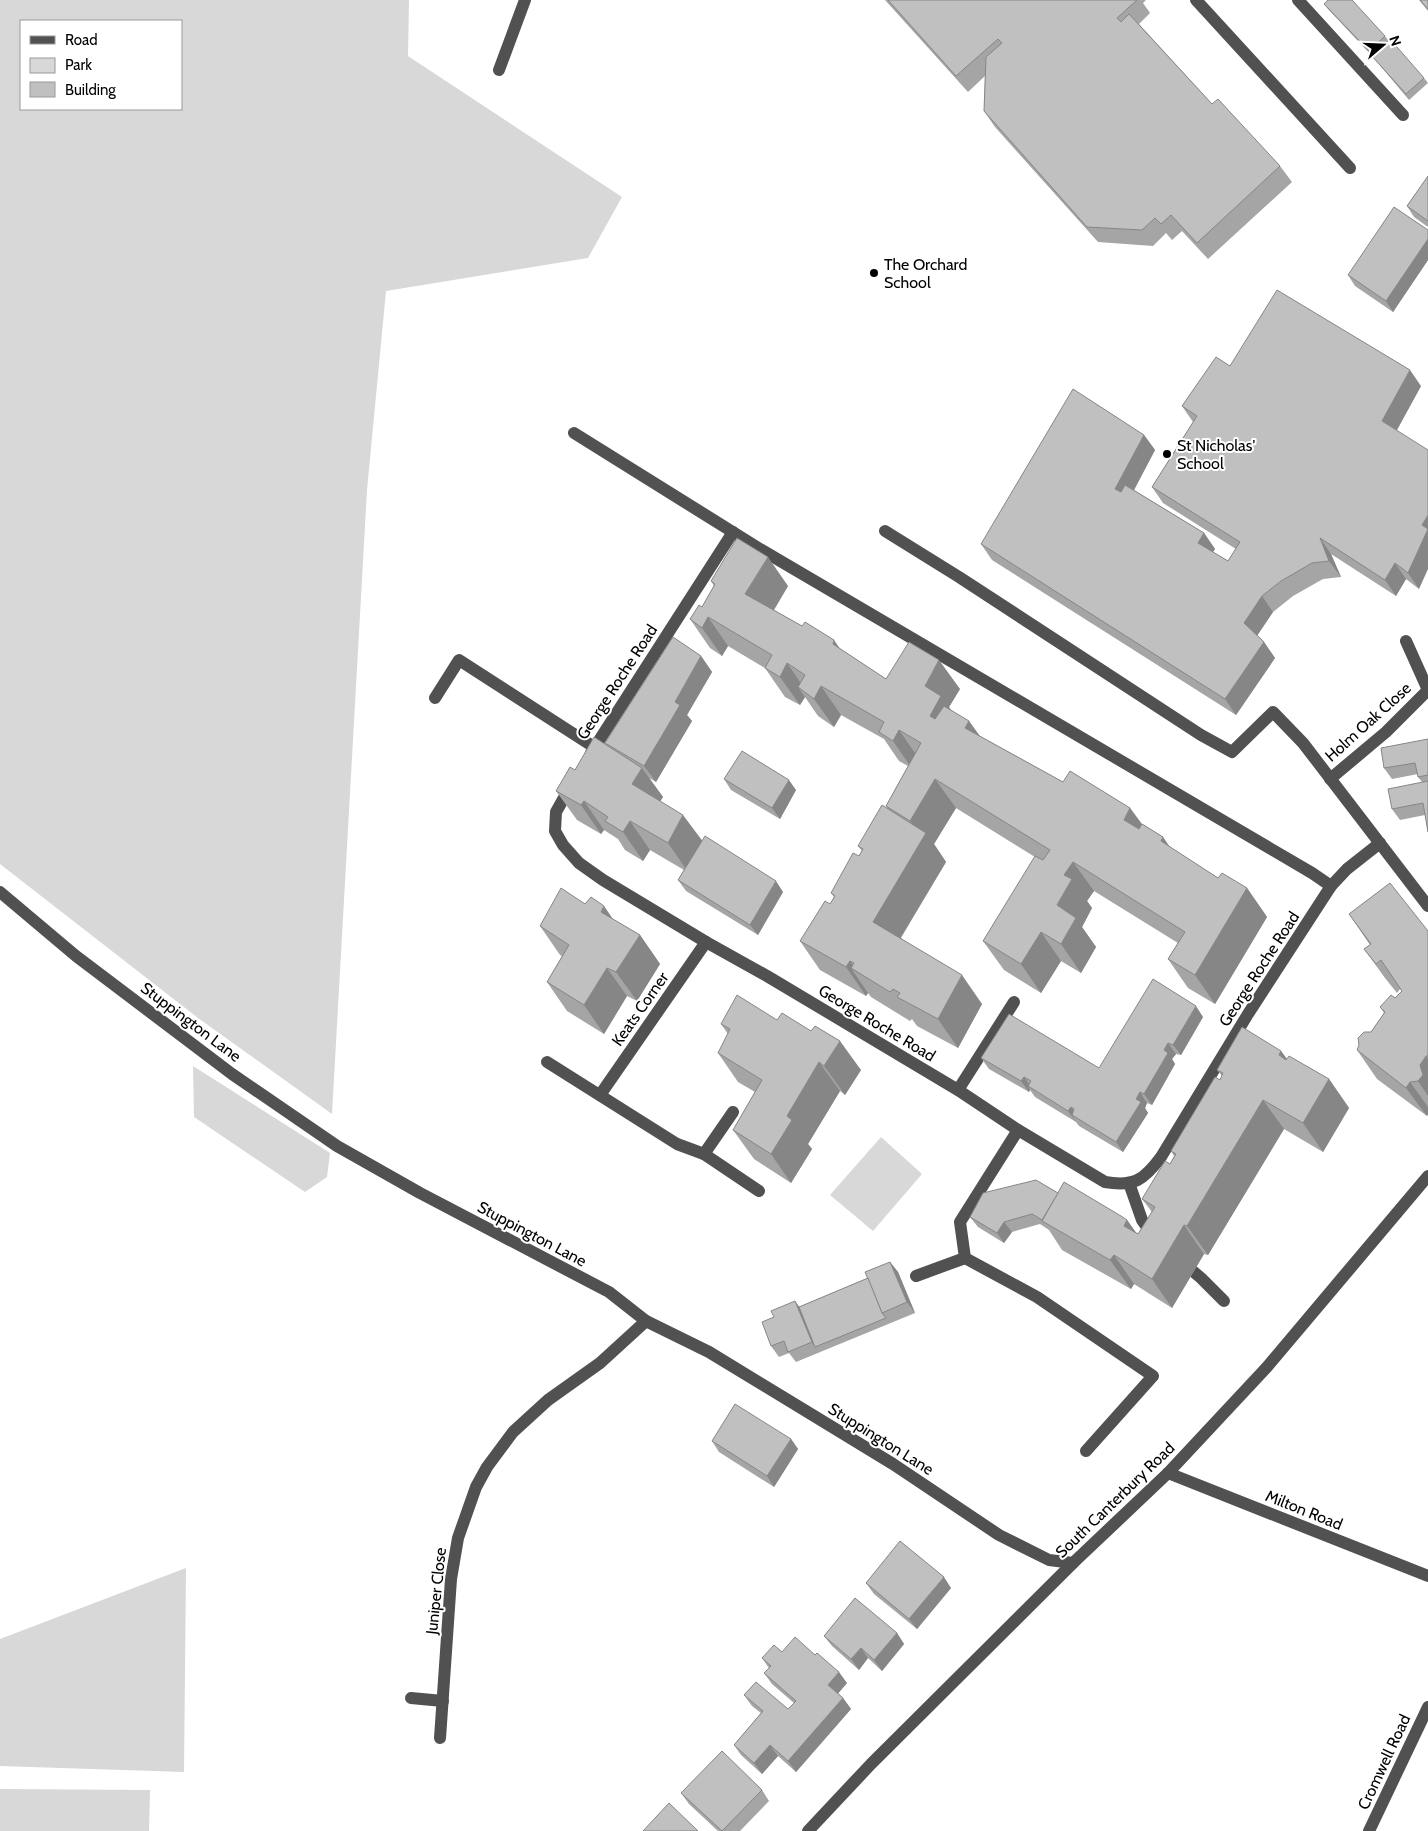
<svg xmlns="http://www.w3.org/2000/svg" width="1428" height="1831" font-family="Cabin,sans-serif">
<style>
.green{fill:#d8d8d8;fill-rule:evenodd}
.lines{fill:none;stroke-linecap:round;stroke-linejoin:round}
.minor{stroke:#515151;stroke-width:12}
.wall{fill:#a5a5a5}
.shaded-wall{fill:#868686}
.building{fill:#c0c0c0;stroke:#868686}
.poi-dot{fill:#000;stroke:#fff;stroke-width:2}
.labels{text-anchor:middle;dominant-baseline:central;stroke-width:4;stroke-linejoin:round;paint-order:stroke}
.poi-label{font-size:16px;fill:#000;stroke:#fff;text-anchor:start}
.street-label{font-size:16px;fill:#000;stroke:#fff}
</style>
<rect width="100%" height="100%" fill="#fff"/>
<!-- green -->
<g class="green">
<path d="M0,0h409l-1,56 214,141 -34,61 -202,33 -19,199 -35,624 -134,-96 -198,-154zM21,21h160v88h-160z"/>
<polygon points="193,1066 330,1153 327,1177 305,1192 194,1117"/>
<polygon points="881,1137 922,1174 873,1231 830,1195"/>
<polygon points="186,1568 184,1772 0,1766 0,1639"/>
<polygon points="0,1789 150,1790 149,1831 0,1831"/>
</g>
<g class="lines">
<!-- minor -->
<g class="minor">
<polyline points="1196,0 1350,168"/>
<polyline points="1298,0 1403,115"/>
<polyline points="499,70 525,0"/>
<polyline points="574,433 760,549 1312,873 1331,886"/>
<polyline points="885,531 959,577 1201,735 1232,752 1273,712 1303,743 1428,906"/>
<polyline points="1406,641 1428,690"/>
<polyline points="435,698 459,660 594,747"/>
<polyline points="591,753 733,532"/>
<polyline points="1330,779 1386,732 1428,690"/>
<path d="M570,787l-14,25 -1,19 8,14 16,18 24,17 103,62 61,34 191,114 60,40 87,52c29,5 39,-2 56,-25l87,-143 83,-128 16,-17 33,-26"/>
<polyline points="0,892 76,956 232,1074 337,1146 420,1193 609,1292 646,1321 709,1352 893,1464 999,1535 1049,1560 1073,1563"/>
<polyline points="547,1062 677,1144 704,1154"/>
<polyline points="958,1090 1014,1002"/>
<polyline points="600,1095 706,942"/>
<polyline points="733,1112 704,1154 759,1191"/>
<polyline points="1129,1183 1142,1220 1154,1237"/>
<polyline points="965,1258 1037,1297 1153,1376 1086,1451"/>
<polyline points="1182,1262 1201,1278 1224,1301"/>
<polyline points="916,1276 965,1258 960,1222 1018,1130"/>
<polyline points="1168,1473 1428,1576"/>
<polyline points="411,1698 443,1701"/>
<polyline points="440,1738 451,1579 458,1538 476,1487 487,1467 513,1432 548,1400 600,1363 646,1321"/>
<polyline points="808,1831 871,1764 1073,1563 1168,1473 1267,1367 1428,1176"/>
<polyline points="1369,1831 1428,1707"/>
</g>
</g>
<!-- wall -->
<g class="wall">
<polygon points="885,0 1146,0 1143,3 1150,13 1139,24 1212,104 1280,166 1292,182 1208,259 1182,231 1172,240 1166,233 1153,246 1098,242 995,127 984,111 985,76 968,92"/>
<polygon points="1328,0 1353,0 1352,1 1424,78 1428,83 1409,100 1372,56 1328,9 1324,4"/>
<polygon points="1419,0 1428,0 1428,11"/>
<polygon points="1428,176 1428,227 1414,217 1407,206"/>
<polygon points="1428,230 1428,260 1393,312 1355,286 1348,275"/>
<polygon points="1230,366 1421,386 1397,430 1419,589 1406,579 1396,596 1331,554 1341,577 1323,579 1293,596 1273,612 1257,635 1264,642 1275,658 1236,715 992,560 981,544 1144,435 1155,450 1134,490 1204,533 1215,549 1213,552 1228,561 1236,549 1163,503 1152,487 1193,422 1182,406"/>
<polygon points="711,581 788,586 774,610 839,648 886,679 960,689 949,707 951,711 969,721 980,736 1063,782 1130,808 1142,824 1163,837 1169,847 1218,878 1247,888 1267,917 1215,1004 1188,988 1168,959 1178,943 1094,891 1087,901 1092,908 1082,927 1096,947 1081,973 1061,961 1041,993 1004,970 983,941 1035,857 956,808 934,844 946,862 901,938 982,1004 958,1048 917,1026 912,1019 910,1021 871,997 868,993 866,996 820,970 800,941 830,904 834,897 831,893 862,851 858,846 888,809 886,806 908,766 899,761 884,739 841,715 834,727 818,716 805,697 800,705 785,697 765,668 728,646 722,656 710,648 690,619 702,607 714,586"/>
<polygon points="701,656 712,672 687,715 692,721 656,782 649,778 663,797 660,801 702,841 783,892 758,935 686,891 678,880 684,870 650,850 643,861 625,850 618,839 604,830 601,834 577,820 556,791 575,770 607,745 605,743"/>
<polygon points="1428,739 1428,832 1425,815 1400,820 1392,809 1422,782 1418,777 1418,774 1392,779 1384,768"/>
<polygon points="724,779 796,790 780,819 731,790"/>
<polygon points="585,904 640,935 660,964 637,1001 627,996 604,1034 567,1011 547,982 562,956 560,955 540,926"/>
<polygon points="1349,914 1428,931 1428,1114 1427,1116 1377,1079 1357,1050 1371,1032 1384,1013 1380,1007 1395,998 1402,991 1400,989 1397,993 1385,978 1364,949 1370,945"/>
<polygon points="1203,1017 1181,1055 1176,1054 1172,1059 1175,1064 1152,1105 1147,1103 1145,1108 1148,1113 1123,1152 1079,1126 1076,1122 1035,1097 1030,1090 1029,1092 989,1069 981,1058 1099,1068"/>
<polygon points="777,1020 861,1070 845,1095 840,1091 808,1144 812,1149 791,1183 754,1159 733,1130 755,1092 738,1082 718,1053 728,1034 721,1024"/>
<polygon points="1281,1051 1287,1059 1329,1079 1349,1108 1323,1152 1284,1129 1208,1255 1204,1254 1172,1308 1134,1284 1131,1289 1062,1250 1049,1230 1040,1224 1012,1232 1004,1243 978,1227 970,1217 1058,1193 1127,1220 1136,1233 1138,1234 1152,1212 1142,1199 1170,1164 1174,1156 1171,1151 1220,1080 1222,1076 1217,1070"/>
<polygon points="890,1262 898,1272 915,1313 796,1362 789,1353 779,1357 771,1346 795,1301 799,1307 868,1278"/>
<polygon points="791,1439 798,1449 774,1487 719,1452 712,1441"/>
<polygon points="866,1583 951,1588 917,1629 874,1594"/>
<polygon points="897,1633 904,1644 882,1671 868,1658 859,1670 832,1646 824,1636"/>
<polygon points="782,1652 847,1683 838,1693 843,1698 851,1709 796,1772 778,1756 762,1774 741,1755 734,1745 761,1713 752,1706 744,1695 788,1709 794,1703 772,1684 764,1673 769,1668 762,1658"/>
<polygon points="762,1790 769,1801 740,1831 718,1831 689,1804 681,1793"/>
</g>
<!-- shaded-wall -->
<g class="shaded-wall">
<polygon points="1428,239 1428,260 1393,312 1386,301"/>
<polygon points="1410,370 1421,386 1393,437 1382,421"/>
<polygon points="1144,435 1155,450 1126,505 1115,489"/>
<polygon points="1428,515 1428,569 1419,589 1408,573 1422,525"/>
<polygon points="1204,533 1215,549 1209,558 1198,543"/>
<polygon points="1320,538 1331,554 1341,577 1329,561"/>
<polygon points="768,557 788,586 766,623 745,594"/>
<polygon points="1395,563 1406,579 1396,596 1385,580"/>
<polygon points="1262,596 1273,612 1255,639 1244,623"/>
<polygon points="708,617 728,646 722,656 702,628"/>
<polygon points="834,640 854,669 833,644"/>
<polygon points="1264,642 1275,658 1236,715 1225,699"/>
<polygon points="701,656 712,672 687,715 692,721 656,782 644,766 675,702"/>
<polygon points="939,660 960,689 949,707 961,725 950,745 930,716 925,686"/>
<polygon points="787,663 807,692 798,687 805,697 800,705 780,677"/>
<polygon points="821,686 841,715 834,727 814,699"/>
<polygon points="969,721 989,750 965,728"/>
<polygon points="899,730 919,759 913,770 893,741"/>
<polygon points="642,768 663,797 653,813 632,784"/>
<polygon points="935,779 956,808 934,844 946,862 893,950 873,922 922,839 910,821"/>
<polygon points="789,780 796,790 780,819 772,808"/>
<polygon points="584,801 604,830 601,834 581,805"/>
<polygon points="1130,808 1151,837 1124,820"/>
<polygon points="683,815 704,843 688,872 668,843"/>
<polygon points="630,821 650,850 643,861 623,832"/>
<polygon points="1163,837 1183,866 1161,841"/>
<polygon points="1073,862 1094,891 1087,901 1092,908 1082,927 1096,947 1081,973 1061,944 1057,905 1064,875"/>
<polygon points="776,881 783,892 758,935 750,925"/>
<polygon points="1247,888 1267,917 1215,1004 1195,975"/>
<polygon points="604,906 624,935 601,912"/>
<polygon points="1041,932 1061,961 1041,993 1021,964"/>
<polygon points="640,935 660,964 637,1001 616,972"/>
<polygon points="850,961 857,972 851,968 868,993 866,996 846,967"/>
<polygon points="607,968 627,996 604,1034 584,1005"/>
<polygon points="962,975 982,1004 958,1048 938,1019"/>
<polygon points="1196,1006 1203,1017 1181,1055 1173,1045"/>
<polygon points="840,1041 861,1070 845,1095 824,1066"/>
<polygon points="1168,1043 1176,1054 1172,1059 1175,1064 1152,1105 1144,1094 1164,1050"/>
<polygon points="1281,1051 1302,1080 1279,1055"/>
<polygon points="1426,1056 1428,1059 1428,1096 1418,1081 1420,1065"/>
<polygon points="819,1062 840,1091 808,1144 812,1149 791,1183 771,1154 787,1116"/>
<polygon points="1024,1077 1032,1088 1028,1086 1030,1090 1029,1092 1021,1081"/>
<polygon points="1329,1079 1349,1108 1323,1152 1303,1123"/>
<polygon points="1410,1082 1428,1107 1428,1114 1427,1116 1406,1088"/>
<polygon points="1140,1092 1147,1103 1145,1108 1148,1113 1123,1152 1116,1142"/>
<polygon points="1263,1100 1284,1129 1208,1255 1187,1226"/>
<polygon points="1071,1107 1079,1118 1072,1115 1076,1122 1068,1111"/>
<polygon points="1127,1220 1148,1249 1124,1226"/>
<polygon points="1004,1222 1012,1232 1004,1243 997,1233"/>
<polygon points="1184,1225 1204,1254 1172,1308 1152,1279"/>
<polygon points="1114,1255 1134,1284 1131,1289 1110,1260"/>
<polygon points="890,1262 898,1272 915,1313 907,1302"/>
<polygon points="795,1301 803,1312 815,1347 819,1353 812,1342"/>
<polygon points="791,1439 798,1449 774,1487 767,1476"/>
<polygon points="944,1577 951,1588 917,1629 909,1619"/>
<polygon points="897,1633 904,1644 882,1671 874,1660"/>
<polygon points="861,1648 868,1658 859,1670 851,1659"/>
<polygon points="839,1672 847,1683 836,1696 828,1685"/>
<polygon points="843,1698 851,1709 796,1772 788,1761"/>
<polygon points="770,1745 778,1756 762,1774 754,1763"/>
</g>
<!-- building -->
<g class="building">
<polygon points="888,0 1137,0 1117,18 1121,22 1129,14 1212,104 1218,99 1280,166 1197,243 1171,215 1161,224 1155,218 1142,230 1087,227 984,111 986,57 1002,43 998,39 956,76"/>
<polygon points="1328,0 1352,0 1385,36 1369,51 1324,4"/>
<polygon points="1420,0 1428,0 1428,9"/>
<polygon points="1390,39 1424,78 1406,94 1371,55"/>
<polygon points="1428,176 1428,221 1407,206"/>
<polygon points="1394,207 1428,230 1428,239 1386,301 1348,275"/>
<polygon points="1277,290 1410,370 1382,421 1428,450 1428,515 1422,525 1428,529 1408,573 1395,563 1385,580 1320,538 1329,561 1312,563 1281,581 1262,596 1244,623 1264,642 1225,699 981,544 1073,389 1144,435 1115,489 1121,492 1125,485 1204,533 1198,543 1228,561 1240,542 1152,487 1197,416 1182,406 1216,357 1230,366"/>
<polygon points="737,538 768,557 745,594 802,626 805,622 834,640 833,644 886,679 909,642 939,660 925,686 941,696 930,716 935,719 944,706 969,721 965,728 1063,782 1070,771 1130,808 1124,820 1139,829 1142,824 1163,837 1161,841 1218,878 1222,873 1247,888 1195,975 1168,959 1185,932 1073,862 1064,875 1072,879 1057,905 1076,918 1061,944 1041,932 1021,964 983,941 1035,856 1043,860 1050,850 935,779 910,821 886,806 921,743 899,730 893,741 879,732 884,722 821,686 814,699 798,687 805,675 787,663 780,677 765,668 772,655 708,617 702,628 690,619 699,605 702,607 715,584 711,581"/>
<polygon points="673,637 701,656 675,702 680,705 644,766 605,743"/>
<polygon points="594,737 642,768 632,784 683,815 668,843 630,821 623,832 605,821 608,817 584,801 581,805 556,791 570,767 575,770"/>
<polygon points="1428,739 1428,775 1418,777 1415,763 1384,768 1381,748"/>
<polygon points="742,751 789,780 772,808 724,779"/>
<polygon points="1428,781 1428,832 1423,803 1392,809 1388,789"/>
<polygon points="882,805 926,833 873,922 962,975 938,1019 897,997 900,993 893,989 890,992 851,968 854,963 850,961 846,967 800,941 825,901 830,904 835,896 831,893 853,853 859,856 863,849 858,846"/>
<polygon points="705,836 776,881 750,925 678,880"/>
<polygon points="1390,883 1428,931 1428,1056 1426,1056 1420,1065 1423,1075 1418,1081 1410,1082 1406,1088 1357,1050 1359,1045 1358,1038 1364,1032 1371,1032 1385,1012 1380,1007 1391,995 1395,998 1402,991 1381,960 1376,964 1364,949 1371,944 1349,914"/>
<polygon points="561,888 585,904 591,897 604,906 601,912 640,935 616,972 607,968 584,1005 547,982 569,945 540,926"/>
<polygon points="1153,979 1196,1006 1173,1045 1168,1043 1164,1050 1168,1053 1144,1094 1140,1092 1136,1099 1141,1102 1116,1142 1072,1115 1074,1109 1071,1107 1068,1111 1028,1086 1031,1081 1024,1077 1021,1081 981,1058 1009,1014 1099,1068"/>
<polygon points="737,995 777,1020 782,1013 811,1031 815,1026 840,1041 824,1066 819,1062 787,1116 792,1120 771,1154 733,1130 762,1080 718,1053 730,1029 721,1024"/>
<polygon points="1242,1027 1281,1051 1279,1055 1286,1060 1289,1056 1329,1079 1303,1123 1263,1100 1187,1226 1184,1225 1152,1279 1114,1255 1110,1260 1042,1221 1064,1182 1121,1216 1127,1220 1124,1226 1138,1234 1155,1207 1142,1199 1165,1161 1170,1164 1176,1154 1171,1151 1215,1077 1220,1080 1223,1073 1217,1070"/>
<polygon points="1036,1180 1058,1193 1042,1220 1032,1214 1004,1222 997,1233 970,1217 983,1193"/>
<polygon points="890,1262 907,1302 882,1313 865,1272"/>
<polygon points="868,1278 882,1313 886,1318 815,1347 799,1307"/>
<polygon points="795,1301 812,1342 788,1352 784,1341 771,1346 762,1322 774,1317 771,1311"/>
<polygon points="735,1404 791,1439 767,1476 712,1441"/>
<polygon points="900,1541 944,1577 909,1619 866,1583"/>
<polygon points="855,1598 897,1633 874,1660 861,1648 851,1659 824,1636"/>
<polygon points="795,1637 815,1655 817,1653 839,1672 828,1685 843,1698 788,1761 770,1745 754,1763 734,1745 763,1711 744,1695 756,1682 788,1709 796,1701 764,1673 771,1666 762,1658 774,1645 782,1652"/>
<polygon points="722,1751 762,1790 722,1831 681,1793"/>
<polygon points="669,1803 698,1831 643,1831"/>
</g>
<!-- markers -->
<g class="poi-dot">
<circle cx="874" cy="273" r="5"/>
<circle cx="1167" cy="454" r="5"/>
</g>
<g class="labels">
<!-- poi labels -->
<g class="poi-label">
<text x="884" y="264">The Orchard<tspan x="884" dy="18">School</tspan></text>
<text x="1177" y="445">St Nicholas'<tspan x="1177" dy="18">School</tspan></text>
</g>
<!-- street labels -->
<g class="street-label">
<text transform="translate(617 682) rotate(-57)">George Roche Road</text>
<text transform="translate(1368 722) rotate(-42)">Holm Oak Close</text>
<text transform="translate(1259 969) rotate(-57)">George Roche Road</text>
<text transform="translate(640 1009) rotate(-55)">Keats Corner</text>
<text transform="translate(191 1022) rotate(37)">Stuppington Lane</text>
<text transform="translate(877 1023) rotate(31)">George Roche Road</text>
<text transform="translate(532 1234) rotate(28)">Stuppington Lane</text>
<text transform="translate(881 1439) rotate(32)">Stuppington Lane</text>
<text transform="translate(1115 1500) rotate(-44)">South Canterbury Road</text>
<text transform="translate(1304 1510) rotate(22)">Milton Road</text>
<text transform="translate(436 1591) rotate(-84)">Juniper Close</text>
<text transform="translate(1384 1762) rotate(-65)">Cromwell Road</text>
</g>
</g>
<!-- legend -->
<rect x="20" y="20" width="162" height="90" fill="#ffffff" stroke="#999999"/>
<rect x="30" y="36" width="25" height="8" fill="#515151" stroke="#999999"/>
<text x="65" y="45" font-size="15" fill="#000000">Road</text>
<rect x="30" y="58" width="25" height="15" fill="#d8d8d8" stroke="#999999"/>
<text x="65" y="70" font-size="15" fill="#000000">Park</text>
<rect x="30" y="82" width="25" height="15" fill="#c0c0c0" stroke="#999999"/>
<text x="65" y="95" font-size="15" fill="#000000">Building</text>
<!-- north arrow -->
<g transform="translate(1383 45) rotate(71)" stroke="#ffffff" stroke-width="4" paint-order="stroke">
<path d="M0-4L9 19L0 12L-9 19Z" fill="#000000"/>
<text y="-8" font-size="14" font-weight="bold" text-anchor="middle" fill="#000000">N</text>
</g>
</svg>
